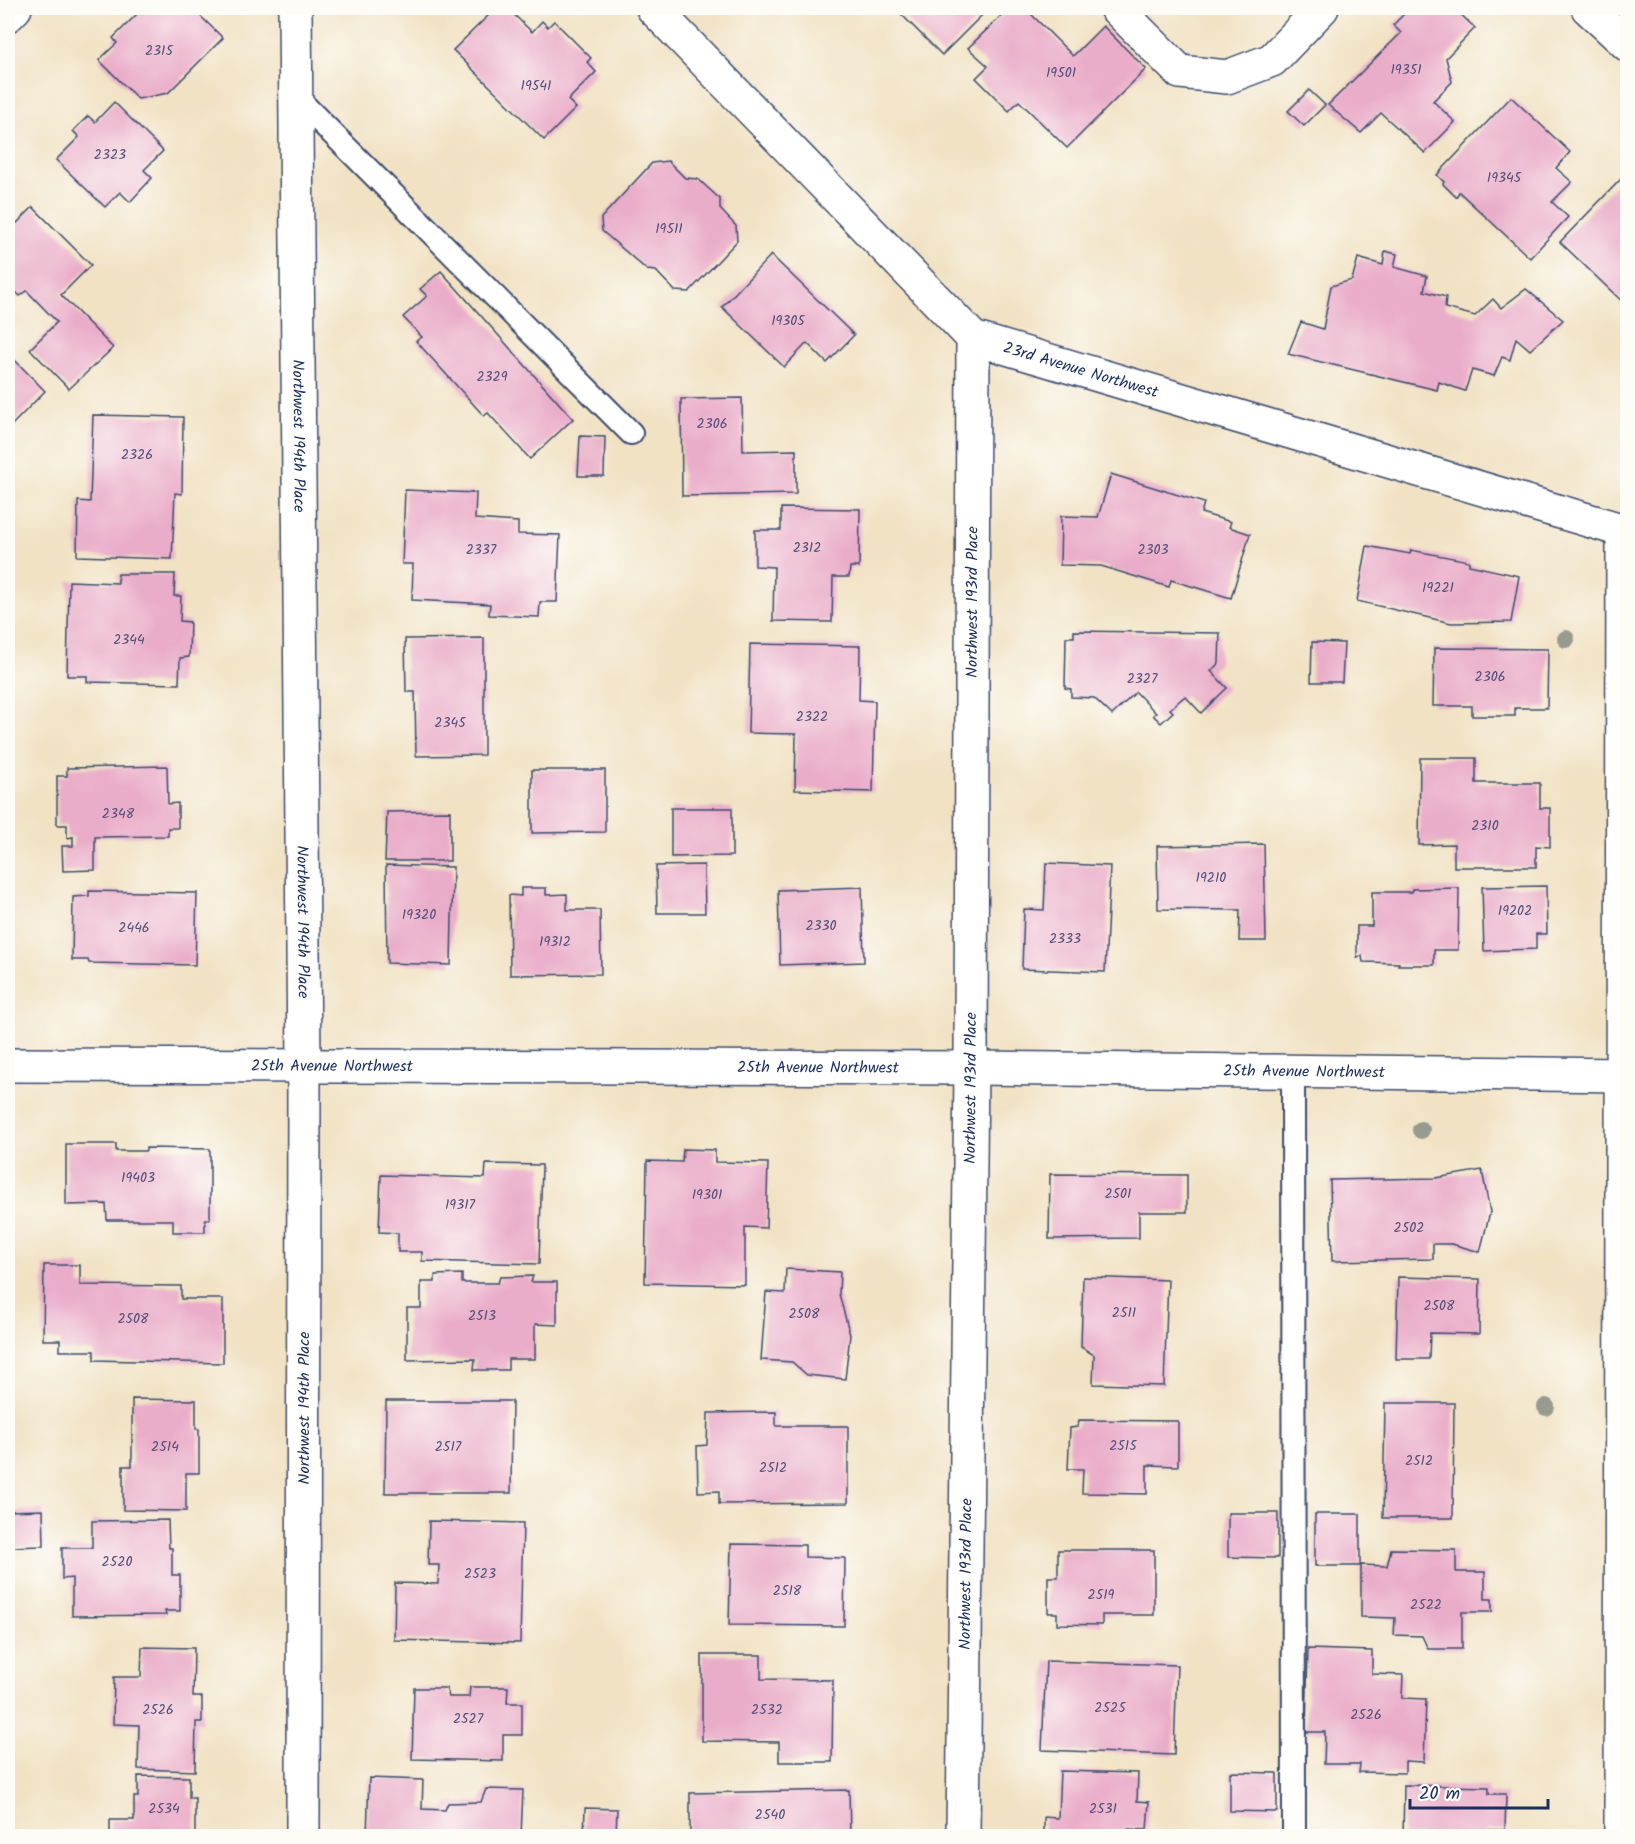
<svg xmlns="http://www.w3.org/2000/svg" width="1635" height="1844" font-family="Kalam,sans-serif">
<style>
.building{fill:#eaadc9}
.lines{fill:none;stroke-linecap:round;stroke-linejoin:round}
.service-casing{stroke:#3b4a6d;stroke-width:26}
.minor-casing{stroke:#3b4a6d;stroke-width:36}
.tertiary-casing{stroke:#3b4a6d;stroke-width:36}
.service{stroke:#fff;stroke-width:22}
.minor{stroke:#fff;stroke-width:33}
.tertiary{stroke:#fff;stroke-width:33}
.tree{fill:#979a8f}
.labels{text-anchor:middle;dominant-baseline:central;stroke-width:4.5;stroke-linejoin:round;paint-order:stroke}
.number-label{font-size:14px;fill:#4f4e79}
.street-label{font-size:16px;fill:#1b2f5e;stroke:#fdfcf7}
</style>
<rect width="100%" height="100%" fill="#fdfcf7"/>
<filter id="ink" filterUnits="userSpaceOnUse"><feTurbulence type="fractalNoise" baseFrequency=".0167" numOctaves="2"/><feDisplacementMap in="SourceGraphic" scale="12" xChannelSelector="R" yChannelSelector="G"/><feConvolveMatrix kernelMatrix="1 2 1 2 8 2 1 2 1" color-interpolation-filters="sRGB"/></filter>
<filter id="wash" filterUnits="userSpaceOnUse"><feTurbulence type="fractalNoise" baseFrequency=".008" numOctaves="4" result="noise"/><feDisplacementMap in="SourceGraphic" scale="24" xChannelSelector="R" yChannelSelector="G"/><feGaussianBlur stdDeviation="1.35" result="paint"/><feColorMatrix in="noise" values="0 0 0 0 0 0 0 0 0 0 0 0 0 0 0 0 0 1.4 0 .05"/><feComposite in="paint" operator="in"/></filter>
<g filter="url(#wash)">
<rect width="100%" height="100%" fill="#f1e2c4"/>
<g id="blocks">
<!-- building -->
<g class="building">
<polygon points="143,8 192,8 223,38 168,93 138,99 99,60 117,43 113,38"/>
<polygon points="496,8 507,8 532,32 542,21 548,27 554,21 591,58 587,62 596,72 568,100 576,108 544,140 453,50"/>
<polygon points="895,8 989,8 942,55"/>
<polygon points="1009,8 1025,8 1073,56 1103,26 1146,69 1067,148 1019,101 1009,111 976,78 988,66 968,48"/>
<polygon points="1410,8 1454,8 1475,28 1446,58 1452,82 1433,101 1455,122 1425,153 1381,113 1361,133 1328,105 1401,33 1393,25"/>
<polygon points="1309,90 1325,105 1304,126 1288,111"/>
<polygon points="1511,97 1570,152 1556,168 1572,182 1552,202 1568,217 1530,258 1459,192 1456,197 1443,184 1444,182 1437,175"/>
<polygon points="114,102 163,151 144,170 152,178 130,202 120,192 105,207 56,160 79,137 73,131 88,116 95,122"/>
<polygon points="668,161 685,178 698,179 720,199 720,209 736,226 737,241 689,292 675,291 656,271 647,270 602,231 601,218 652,163"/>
<polygon points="1623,177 1625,180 1628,177 1628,307 1560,242"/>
<polygon points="33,207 91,265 61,295 113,348 69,389 30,349 57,322 27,291 20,296 8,284 8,223 12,219 17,223"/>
<polygon points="1385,251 1397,254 1394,267 1427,276 1424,291 1446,297 1445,308 1475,316 1493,299 1501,308 1526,289 1563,320 1530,350 1516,338 1510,360 1502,357 1494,376 1472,370 1465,391 1439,382 1437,390 1288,354 1301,322 1323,329 1331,286 1352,280 1358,258 1383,265"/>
<polygon points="771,255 854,335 827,363 807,343 784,367 722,307"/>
<polygon points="441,271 573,419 530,459 488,413 484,416 416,341 422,337 403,317 427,296 420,289"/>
<polygon points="8,353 45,391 8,429"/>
<polygon points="742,398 743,451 796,450 796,494 682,496 681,399"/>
<polygon points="93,415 183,417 182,494 175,493 172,559 77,556 78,501 90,502"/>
<polygon points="580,436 605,437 604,476 578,476"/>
<polygon points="1111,474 1204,503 1201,513 1231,522 1229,527 1250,534 1231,598 1171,580 1169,587 1101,566 1060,565 1061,516 1098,517"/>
<polygon points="405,490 476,493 475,519 518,522 518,534 560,535 557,602 540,602 539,617 489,615 490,604 412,600 413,564 402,564"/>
<polygon points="781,508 860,509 859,567 850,567 849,577 833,577 832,622 773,621 774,567 755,566 755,530 781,530"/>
<polygon points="1367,546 1410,554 1411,550 1469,561 1469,565 1519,576 1511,622 1451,623 1357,601"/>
<polygon points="118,574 175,574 174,596 181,596 180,621 190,622 189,657 180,658 179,684 87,682 87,676 67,676 69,581 118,583"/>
<polygon points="1074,631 1220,633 1219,663 1211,671 1227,688 1201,713 1185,696 1170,709 1173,712 1161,723 1153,715 1156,713 1136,692 1112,715 1094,698 1071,697 1071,689 1065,688 1066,637 1074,637"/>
<polygon points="484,638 484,755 416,756 415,692 406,692 405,639"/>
<polygon points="1312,642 1344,643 1342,682 1311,682"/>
<polygon points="750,644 860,646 859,700 875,701 873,792 795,790 796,734 748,733"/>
<polygon points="1434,648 1548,649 1547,708 1515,708 1515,716 1472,716 1472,706 1433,706"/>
<polygon points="1420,758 1476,758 1476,783 1540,783 1540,808 1550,808 1550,847 1536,846 1536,867 1454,867 1454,844 1419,845"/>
<polygon points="167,766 168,804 178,803 178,828 168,828 168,836 95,837 95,870 63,871 62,846 73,846 73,837 67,838 67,825 57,825 57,776 67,776 67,768"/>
<polygon points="532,770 605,770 605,832 532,833"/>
<polygon points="671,808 732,808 732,856 671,857"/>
<polygon points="450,811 450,861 385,861 387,812"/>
<polygon points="1264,844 1266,941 1239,941 1240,910 1158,909 1157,846"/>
<polygon points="1046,863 1110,866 1105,972 1022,969 1024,909 1044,910"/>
<polygon points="386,865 453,867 451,965 387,963"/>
<polygon points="704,865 705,913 657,913 656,866"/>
<polygon points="1546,886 1547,934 1536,934 1536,949 1484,951 1482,887"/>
<polygon points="862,887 864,962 780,965 778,890"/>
<polygon points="521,888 546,888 546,895 567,894 567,910 600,910 601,974 510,975 509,895 521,896"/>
<polygon points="1459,888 1458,950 1434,950 1434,965 1398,965 1399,963 1363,962 1362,956 1357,957 1357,926 1372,926 1372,892 1412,892 1412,889"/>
<polygon points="89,891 197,893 195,965 89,963 88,960 72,960 73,897 89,896"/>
<polygon points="66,1144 116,1144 116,1151 146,1151 146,1148 210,1149 210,1219 205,1219 205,1232 173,1232 173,1220 107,1220 106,1204 66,1205"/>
<polygon points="683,1149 715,1150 715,1162 768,1163 766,1228 745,1227 745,1285 645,1283 647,1161 682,1162"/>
<polygon points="486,1164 542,1165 539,1264 422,1261 422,1252 398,1252 398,1233 379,1232 381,1175 485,1178"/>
<polygon points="1482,1170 1490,1212 1480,1252 1452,1244 1433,1244 1433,1259 1332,1261 1330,1180 1436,1178"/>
<polygon points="1050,1174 1187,1175 1187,1212 1139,1212 1139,1238 1049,1239"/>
<polygon points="44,1265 80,1265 80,1285 181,1286 181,1299 223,1299 223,1363 94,1360 94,1351 60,1351 60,1340 43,1340"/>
<polygon points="786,1269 840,1272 839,1294 850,1335 845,1379 807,1375 792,1362 761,1360 766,1292 785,1293"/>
<polygon points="462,1274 462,1283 498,1283 500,1277 533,1276 531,1282 557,1282 557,1325 535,1324 535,1359 508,1359 508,1370 474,1370 475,1359 407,1360 407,1308 421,1308 421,1282 435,1282 435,1275"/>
<polygon points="1083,1277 1168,1280 1164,1386 1093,1384 1094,1355 1081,1347"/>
<polygon points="1398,1277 1480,1279 1479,1334 1430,1333 1429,1359 1396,1359"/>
<polygon points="132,1399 196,1400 196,1429 199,1429 199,1473 186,1473 186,1511 123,1510 123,1466 132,1466"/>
<polygon points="386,1401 512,1401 511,1493 385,1493"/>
<polygon points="1385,1403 1454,1403 1453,1518 1383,1518"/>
<polygon points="776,1412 776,1426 848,1426 848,1503 719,1504 719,1491 698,1492 697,1446 707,1445 708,1413"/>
<polygon points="1079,1420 1178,1421 1178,1466 1147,1465 1147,1494 1082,1493 1083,1469 1068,1469 1070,1428 1078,1427"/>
<polygon points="43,1510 44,1546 8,1547 8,1511"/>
<polygon points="1228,1513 1278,1513 1278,1558 1228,1557"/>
<rect x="1315" y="1514" width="45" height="52"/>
<polygon points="168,1520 169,1548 172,1548 172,1575 180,1575 180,1611 165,1611 166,1615 72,1616 72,1578 62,1579 62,1548 92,1548 92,1521"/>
<polygon points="429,1521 523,1523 520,1643 394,1640 395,1583 438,1584 439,1565 428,1565"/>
<polygon points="731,1544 805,1545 805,1557 845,1558 844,1626 729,1625"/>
<polygon points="1391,1549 1456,1550 1456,1572 1485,1572 1485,1599 1492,1599 1492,1612 1462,1612 1462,1649 1428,1649 1422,1636 1394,1635 1395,1618 1361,1617 1361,1565 1387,1566"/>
<polygon points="1058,1550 1154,1550 1154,1615 1102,1615 1102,1625 1057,1624 1057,1613 1048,1613 1048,1577 1058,1577"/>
<polygon points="142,1647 194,1648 193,1697 202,1697 202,1722 196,1722 195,1771 138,1769 139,1725 113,1724 114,1677 141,1677"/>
<polygon points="1308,1649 1372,1651 1372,1674 1403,1675 1402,1698 1426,1699 1424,1762 1405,1761 1405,1773 1359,1772 1360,1764 1324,1764 1325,1732 1306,1732"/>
<polygon points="702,1655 761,1655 761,1679 833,1680 832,1762 779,1762 779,1742 702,1741"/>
<polygon points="1046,1661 1177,1665 1174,1755 1042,1750"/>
<polygon points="470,1687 508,1687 507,1703 522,1703 522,1735 503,1735 503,1761 412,1759 414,1688 446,1688 449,1697 469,1697"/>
<polygon points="1060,1771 1138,1773 1137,1801 1149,1802 1147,1830 1127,1829 1127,1836 1044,1835 1044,1817 1058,1818"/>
<polygon points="1230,1772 1277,1773 1277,1812 1230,1811"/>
<polygon points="138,1776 189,1777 189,1798 195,1798 195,1836 110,1836 110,1820 134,1820 134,1797 138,1797"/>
<polygon points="369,1778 423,1780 422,1809 445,1810 448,1803 481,1802 486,1789 523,1790 521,1836 367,1836"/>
<polygon points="1404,1785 1489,1787 1489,1794 1506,1794 1505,1830 1488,1830 1485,1836 1403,1836"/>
<polygon points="849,1790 850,1836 690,1836 690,1793"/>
<polygon points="585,1808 617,1809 616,1836 584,1836"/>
</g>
</g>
</g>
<g filter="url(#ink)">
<use href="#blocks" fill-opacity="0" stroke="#3b4a6d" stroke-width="1.5"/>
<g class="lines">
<!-- service casing -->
<g class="service-casing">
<g id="service">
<polyline points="295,96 631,433"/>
<polyline points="1293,1072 1294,1836"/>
</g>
</g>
<!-- minor casing -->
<g class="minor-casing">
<g id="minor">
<path id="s1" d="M295,8l9,1058 -1,770"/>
<path id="s2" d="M653,8l320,330 655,194"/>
<polyline points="1116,8 1180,72 1227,77 1272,60 1322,8"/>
<polyline points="1588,8 1628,45"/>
<path id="s3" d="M8,1065l963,3 657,7"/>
<path id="s4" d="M963,1836l8,-768 2,-730"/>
<polyline points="1621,1836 1623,530"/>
</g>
</g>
<!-- tertiary casing -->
<g class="tertiary-casing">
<polyline id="tertiary" points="8,15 15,8"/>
</g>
<!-- service -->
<use href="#service" class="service"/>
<!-- minor -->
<use href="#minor" class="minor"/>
<!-- tertiary -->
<use href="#tertiary" class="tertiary"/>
</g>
<!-- trees -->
<g class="tree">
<circle cx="1566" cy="639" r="9"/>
<circle cx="1421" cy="1130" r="9"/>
<circle cx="1546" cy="1407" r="9"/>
</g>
</g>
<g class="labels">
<!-- number labels -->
<g class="number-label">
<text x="159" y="51">2315</text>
<text x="1406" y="70">19351</text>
<text x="1061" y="73">19501</text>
<text x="536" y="86">19541</text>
<text x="110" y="155">2323</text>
<text x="1504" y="178">19345</text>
<text x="669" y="229">19511</text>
<text x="788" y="321">19305</text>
<text x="492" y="377">2329</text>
<text x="712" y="424">2306</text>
<text x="137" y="455">2326</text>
<text x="807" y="548">2312</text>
<text x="481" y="550">2337</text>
<text x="1153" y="550">2303</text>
<text x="1438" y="588">19221</text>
<text x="129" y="640">2344</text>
<text x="1490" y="677">2306</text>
<text x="1142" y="679">2327</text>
<text x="812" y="717">2322</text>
<text x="450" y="723">2345</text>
<text x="118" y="814">2348</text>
<text x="1485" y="826">2310</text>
<text x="1211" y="878">19210</text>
<text x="1515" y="911">19202</text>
<text x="419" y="915">19320</text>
<text x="821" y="926">2330</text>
<text x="134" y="928">2446</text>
<text x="1065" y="939">2333</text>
<text x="555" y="942">19312</text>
<text x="138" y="1178">19403</text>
<text x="1118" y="1194">2501</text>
<text x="707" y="1195">19301</text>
<text x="460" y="1205">19317</text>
<text x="1409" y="1228">2502</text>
<text x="1439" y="1306">2508</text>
<text x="1124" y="1313">2511</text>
<text x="804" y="1314">2508</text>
<text x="482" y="1316">2513</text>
<text x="133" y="1319">2508</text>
<text x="1123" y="1446">2515</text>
<text x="165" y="1447">2514</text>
<text x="448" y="1447">2517</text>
<text x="1419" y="1461">2512</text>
<text x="773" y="1468">2512</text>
<text x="117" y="1562">2520</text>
<text x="480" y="1574">2523</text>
<text x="787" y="1591">2518</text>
<text x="1101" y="1595">2519</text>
<text x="1426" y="1605">2522</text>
<text x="1110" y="1708">2525</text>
<text x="158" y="1710">2526</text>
<text x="767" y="1710">2532</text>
<text x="1366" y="1715">2526</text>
<text x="468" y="1719">2527</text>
<text x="164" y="1809">2534</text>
<text x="1103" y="1809">2531</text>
<text x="770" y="1815">2540</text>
</g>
<!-- street labels -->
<g class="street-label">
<text stroke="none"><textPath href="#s2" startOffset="572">23rd Avenue Northwest</textPath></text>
<text stroke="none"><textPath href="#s1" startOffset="428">Northwest 194th Place</textPath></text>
<text stroke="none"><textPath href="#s4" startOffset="1234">Northwest 193rd Place</textPath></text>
<text stroke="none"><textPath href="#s1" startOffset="914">Northwest 194th Place</textPath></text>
<text stroke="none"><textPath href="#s3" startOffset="324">25th Avenue Northwest</textPath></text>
<text stroke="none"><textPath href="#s3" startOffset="810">25th Avenue Northwest</textPath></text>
<text stroke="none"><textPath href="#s3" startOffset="1296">25th Avenue Northwest</textPath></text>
<text stroke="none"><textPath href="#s4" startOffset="748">Northwest 193rd Place</textPath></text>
<text transform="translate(304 1408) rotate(-90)">Northwest 194th Place</text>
<text stroke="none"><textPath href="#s4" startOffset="262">Northwest 193rd Place</textPath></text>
</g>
</g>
<!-- margin -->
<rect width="1635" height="1844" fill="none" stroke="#fdfcf7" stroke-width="30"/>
<!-- scale -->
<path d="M1410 1799v9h138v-9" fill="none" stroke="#1b2f5e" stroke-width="3"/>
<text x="1419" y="1799" font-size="18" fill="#1b2f5e" stroke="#fdfcf7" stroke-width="4.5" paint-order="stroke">20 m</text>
</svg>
